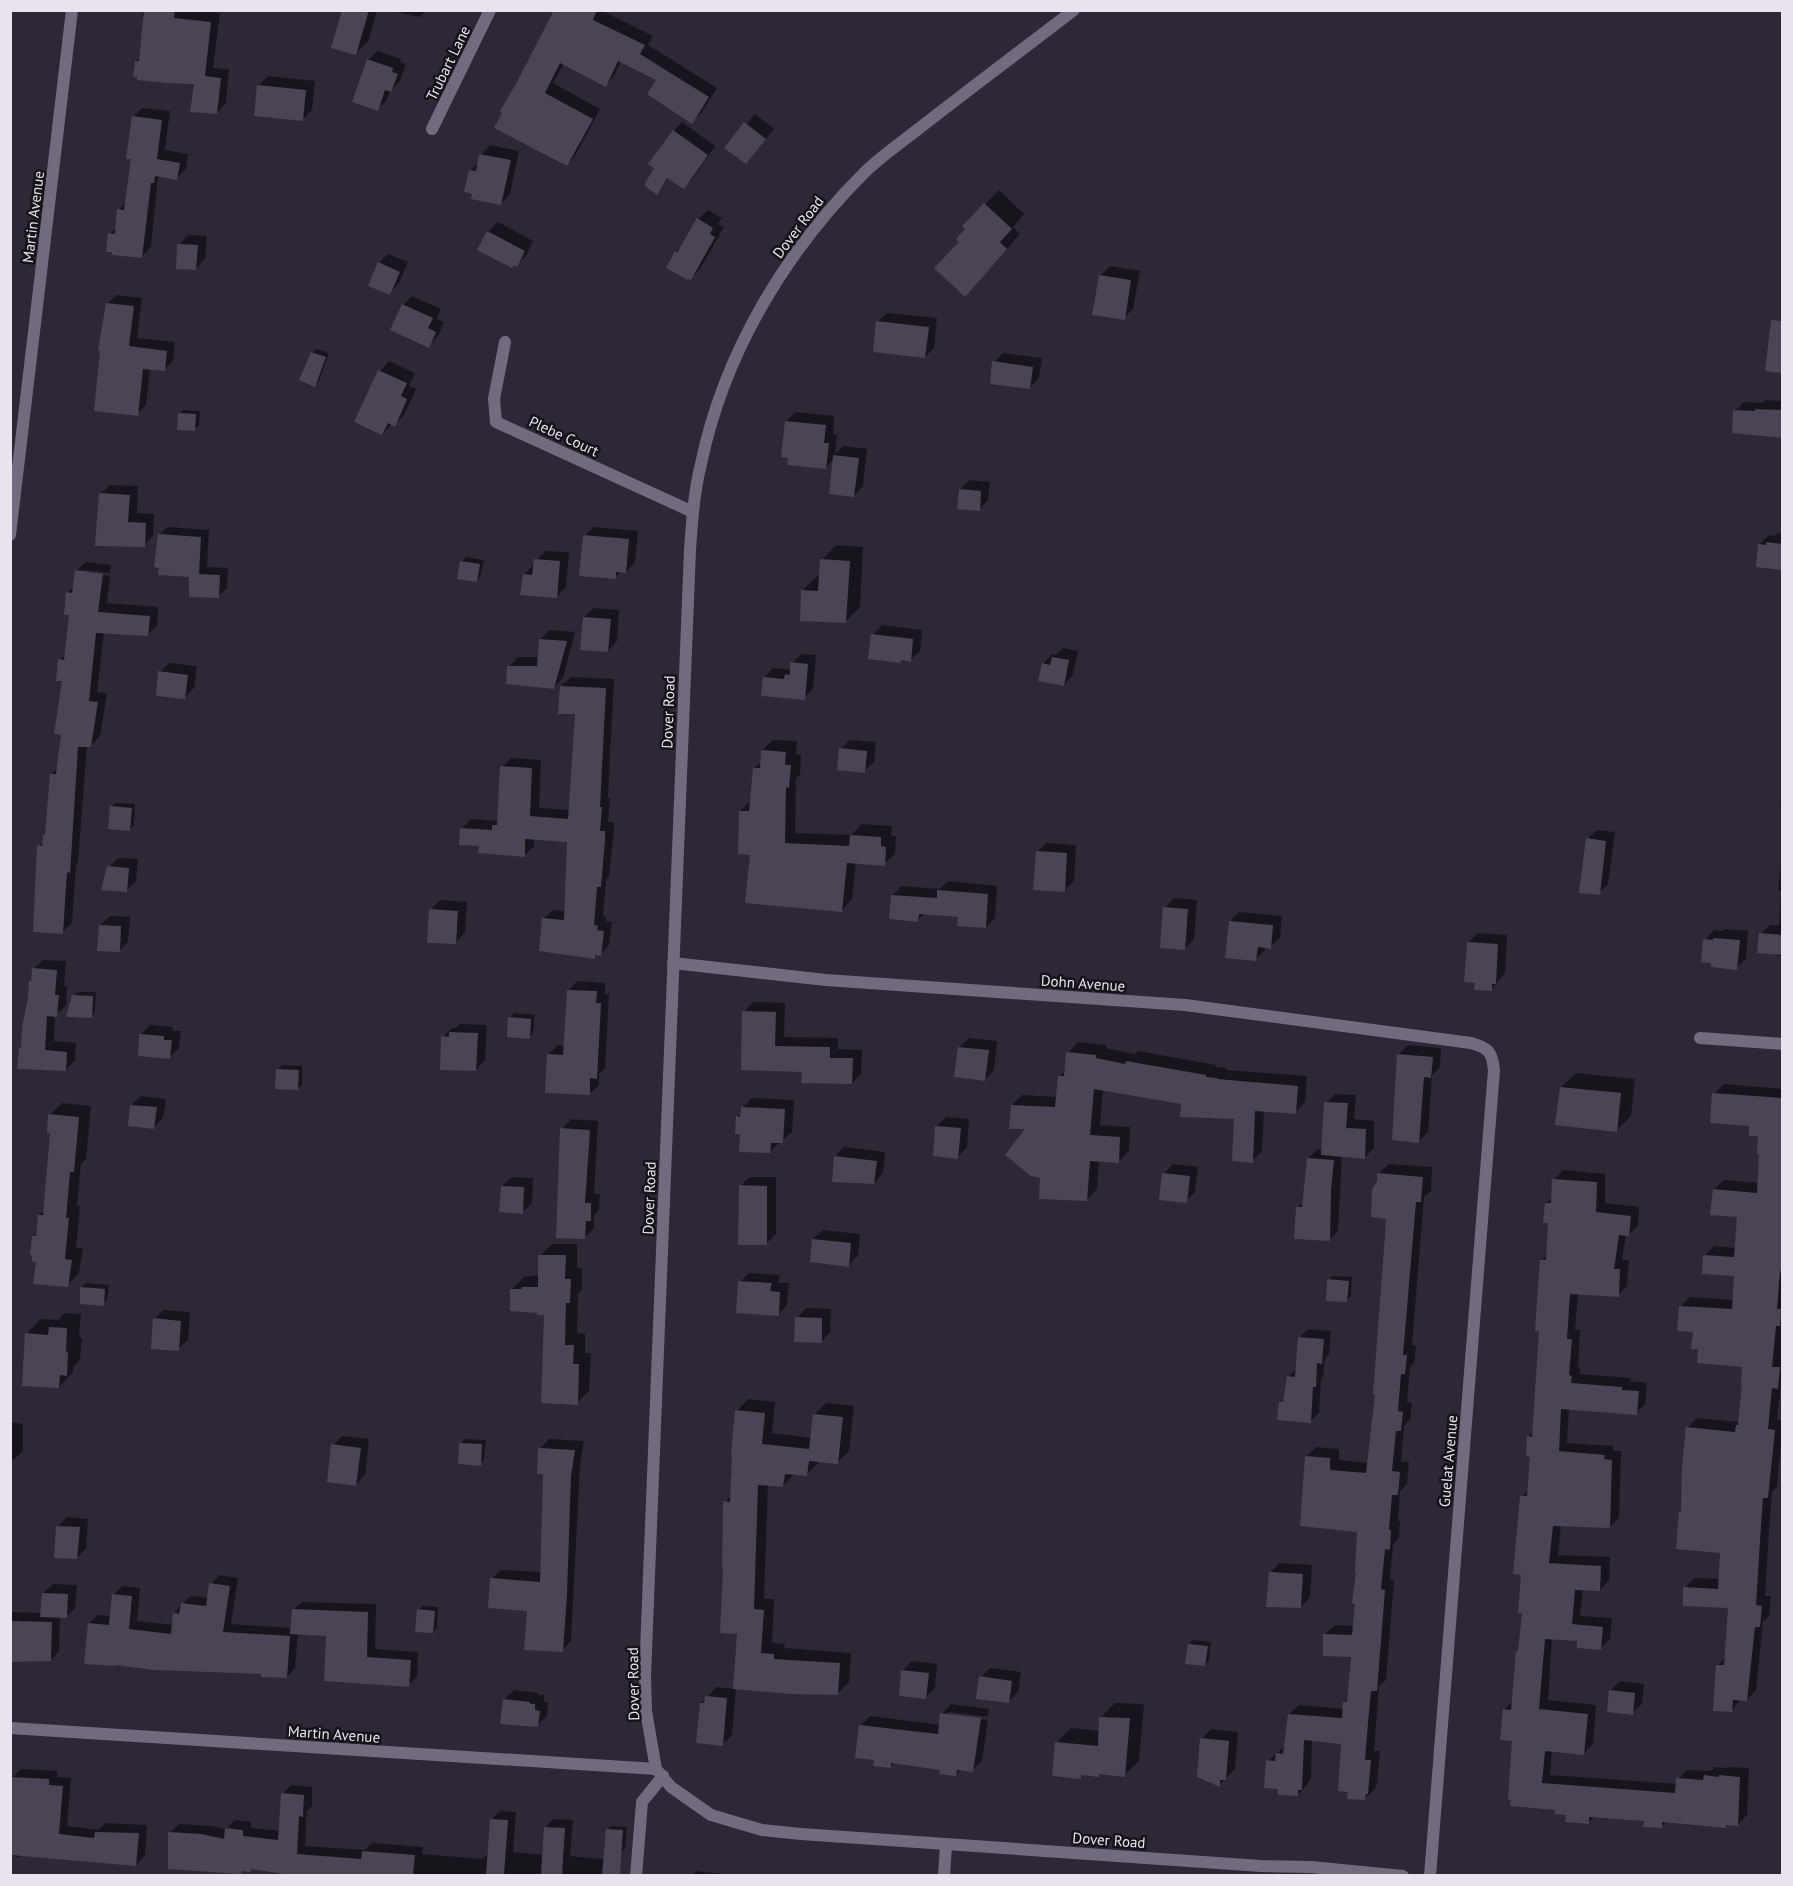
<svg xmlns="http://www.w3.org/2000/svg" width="1793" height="1886" font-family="'PT Sans',sans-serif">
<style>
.shadow{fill:#0007}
.building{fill:#4c4455}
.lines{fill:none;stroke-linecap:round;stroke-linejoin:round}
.street{stroke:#736b7d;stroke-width:12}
.labels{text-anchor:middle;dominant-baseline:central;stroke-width:5;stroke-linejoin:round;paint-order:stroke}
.street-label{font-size:15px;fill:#e8e3ed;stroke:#151218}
</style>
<rect width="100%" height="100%" fill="#2e2736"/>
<!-- shadow -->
<g class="shadow">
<polygon points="143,10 198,10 220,13 213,68 229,69 226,103 217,113 195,82 136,61 141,56 145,17 142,16"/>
<polygon points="354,10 377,10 369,40 356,53"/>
<polygon points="386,10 427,10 420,17"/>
<polygon points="554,10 601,10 653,36 648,45 717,88 701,113 692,122 658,80 621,61 614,76 605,85 564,63 553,83 600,109 575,156 566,165 496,127"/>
<polygon points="378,51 401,59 400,62 406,64 400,81 390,90 387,100 378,109 368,60"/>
<polygon points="268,76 315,81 312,110 302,120 258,86"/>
<polygon points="142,108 170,111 165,150 188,154 186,169 177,178 158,177 151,247 142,256 110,234 117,227 119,210 127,201 133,158 133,117"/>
<polygon points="755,114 774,129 748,160 727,147"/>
<polygon points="682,122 715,146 692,179 684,188 669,177 657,193 674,131"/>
<polygon points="490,145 519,151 510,194 501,203 470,171 479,162 481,155"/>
<polygon points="999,190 1024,214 1013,227 1020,234 979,281 961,242 967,229 964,226"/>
<polygon points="708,210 722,218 718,224 724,227 700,269 691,278 676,252 684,244 698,219"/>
<polygon points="498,222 533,241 526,256 517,265 479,249 488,232"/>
<polygon points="188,235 207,236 205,259 196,269 179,245"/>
<polygon points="388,254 408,262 399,283 390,293 379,263"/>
<polygon points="1110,266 1140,271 1133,309 1124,318 1101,275"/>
<polygon points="116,295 142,298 137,338 175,342 173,361 164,370 150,368 146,405 137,414 107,304"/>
<polygon points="412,296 441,309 437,319 444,322 438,336 428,346 403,305"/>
<polygon points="887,313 937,318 934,348 925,357 878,322"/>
<polygon points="316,349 329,353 319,381 315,385 312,353"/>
<polygon points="1003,353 1042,358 1039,378 1030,388 994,362"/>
<polygon points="389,361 415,373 409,386 416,389 404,415 394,425 392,424 382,434 356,422 380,371"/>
<polygon points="1766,400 1782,401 1782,436 1733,432 1735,411 1744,402 1763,403"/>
<polygon points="183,410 200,411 199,425 195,429 179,414"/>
<polygon points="795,412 834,416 833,434 837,435 835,454 844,446 867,449 863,486 854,496 834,459 826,467 786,422"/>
<polygon points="970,480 990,482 988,500 979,510 960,489"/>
<polygon points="110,485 138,486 137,513 154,514 153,536 144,545 100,494"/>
<polygon points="167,527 209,530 207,567 228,568 227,588 218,596 190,576 159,535"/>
<polygon points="594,527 638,531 635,562 626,572 621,571 615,578 584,536"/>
<polygon points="1777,533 1782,534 1782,568 1758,566 1760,544 1769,535 1775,536"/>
<polygon points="836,545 863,547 860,607 845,622 803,590 817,576 821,576 822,560"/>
<polygon points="545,551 569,552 566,587 557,596 524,575"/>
<polygon points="466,557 484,560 480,577 476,581 462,561"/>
<polygon points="86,562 111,565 110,573 82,570 82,573 110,576 107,603 158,607 157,626 147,635 104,632 97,692 107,693 100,736 91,746 87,745 78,862 76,865 72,923 62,932 39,846 44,841 44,836 47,833 52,774 59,767 63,734 64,680 60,660 67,653 70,614 68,593 74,586 76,571"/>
<polygon points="594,608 619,610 617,641 608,651 584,617"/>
<polygon points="882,625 922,630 920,651 910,660 903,659 900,662 873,635"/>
<polygon points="550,630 575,632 563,678 553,688 509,667 518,657 539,657 540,640"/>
<polygon points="1063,648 1078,651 1073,675 1064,685 1043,664 1052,654 1056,655"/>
<polygon points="801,654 816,655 813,689 804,698 764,678 773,668 791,670 792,663"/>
<polygon points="169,663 197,666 194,688 185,697 160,672"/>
<polygon points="571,677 614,679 608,798 610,798 608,822 614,823 614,830 609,876 606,880 603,916 606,917 606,921 612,922 609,945 600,954 598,954 594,957 543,919 553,910 565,911 569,841 534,838 534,846 525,855 480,845 462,828 471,819 498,821 502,767 511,758 541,760 539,808 570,810 576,713 561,686"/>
<polygon points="773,740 797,741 796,754 801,755 800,775 796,778 795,833 851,835 862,824 892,826 891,836 896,836 895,854 884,864 856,862 852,899 842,910 751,853 740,811 752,800 754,768 762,761 762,750"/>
<polygon points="850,740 876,742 874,762 864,771 840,749"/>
<polygon points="1782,780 1782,810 1780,809"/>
<polygon points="115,803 135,804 134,825 129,830 111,807"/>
<polygon points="1597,830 1615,832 1608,884 1599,893 1587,839"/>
<polygon points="1047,843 1076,845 1074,881 1064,891 1037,852"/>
<polygon points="1782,853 1782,956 1777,956 1777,953 1761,934 1770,925 1779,925 1781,891 1778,890"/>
<polygon points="118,858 138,859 136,881 127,890 109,867"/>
<polygon points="948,881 997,886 995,918 986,927 960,916 925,913 918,920 893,895 902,886 940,889"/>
<polygon points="1174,898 1197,900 1194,939 1185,949 1165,908"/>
<polygon points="440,900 467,902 465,933 455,943 431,909"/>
<polygon points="1239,912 1282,916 1280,938 1270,947 1265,947 1265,950 1256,959 1230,921"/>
<polygon points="110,916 130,917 128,942 119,951 100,925"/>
<polygon points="1724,929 1748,931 1746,959 1736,968 1705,940 1714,930 1722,931"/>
<polygon points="1477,933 1507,935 1505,973 1491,990 1476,981 1468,943"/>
<polygon points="43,960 66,961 64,986 67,986 66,1006 55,1015 54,1041 76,1043 75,1060 66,1070 23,1047 33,969"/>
<polygon points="577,981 605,983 605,994 609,994 605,1068 599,1074 599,1085 589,1094 548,1055 558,1045 565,1046 568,991"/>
<polygon points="78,992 96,992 95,1012 91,1017 74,996"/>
<polygon points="753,1002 785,1003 784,1037 838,1038 838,1049 862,1050 861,1074 852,1083 803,1070 743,1068 744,1012"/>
<polygon points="514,1013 535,1015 533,1033 529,1038 509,1018"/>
<polygon points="460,1024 487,1025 485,1060 476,1070 443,1037 452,1028 456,1028"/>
<polygon points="150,1025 173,1027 173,1031 181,1031 179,1048 170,1057 141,1034"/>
<polygon points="969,1038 997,1041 994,1070 985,1080 959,1048"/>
<polygon points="1078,1042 1106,1045 1106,1048 1135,1054 1138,1051 1216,1065 1216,1067 1226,1068 1226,1070 1307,1076 1305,1102 1295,1113 1264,1110 1262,1151 1252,1161 1235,1118 1182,1103 1103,1089 1100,1125 1130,1127 1129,1151 1119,1161 1099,1160 1097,1189 1087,1200 1041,1177 1028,1128 1012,1105 1022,1095 1058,1097 1060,1076 1066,1070 1068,1053"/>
<polygon points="1408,1045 1441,1048 1440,1067 1432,1075 1428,1132 1419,1141 1398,1055"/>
<polygon points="282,1065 302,1066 302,1085 297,1089 278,1069"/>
<polygon points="1576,1073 1635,1079 1631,1116 1617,1130 1561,1087"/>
<polygon points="1724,1084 1782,1089 1782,1342 1781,1358 1782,1358 1782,1382 1781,1384 1777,1420 1782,1421 1782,1431 1777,1487 1772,1492 1769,1531 1765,1596 1771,1596 1769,1616 1763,1622 1756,1690 1747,1700 1741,1699 1731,1711 1718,1665 1726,1657 1730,1607 1685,1588 1694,1578 1720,1579 1722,1552 1680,1512 1683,1509 1687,1428 1697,1418 1740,1422 1743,1366 1700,1348 1694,1331 1680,1307 1690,1297 1734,1300 1736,1274 1704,1256 1714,1246 1736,1248 1739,1216 1714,1189 1724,1180 1759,1183 1760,1135 1751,1125 1714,1094"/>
<polygon points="1335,1094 1356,1095 1354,1119 1374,1121 1374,1148 1365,1157 1342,1155 1338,1231 1329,1240 1298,1207 1304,1201 1308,1159 1317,1149 1323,1150 1326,1103"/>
<polygon points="141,1096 166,1099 163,1118 154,1127 131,1105"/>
<polygon points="752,1098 794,1100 792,1132 770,1151 741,1133 737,1117 742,1113 742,1108"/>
<polygon points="62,1103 91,1106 86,1159 81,1164 77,1206 80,1206 76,1248 83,1248 79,1273 67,1285 38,1260 33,1236 38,1232 39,1215 45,1210 52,1132 50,1115"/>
<polygon points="946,1117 969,1119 967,1148 957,1157 937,1126"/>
<polygon points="571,1119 598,1121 594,1194 600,1194 599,1210 594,1215 594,1228 585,1237 562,1129"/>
<polygon points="844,1147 885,1152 883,1173 874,1183 835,1156"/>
<polygon points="1173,1164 1198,1167 1195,1192 1186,1201 1164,1174"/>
<polygon points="1389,1164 1432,1167 1431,1191 1424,1197 1412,1345 1416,1346 1414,1363 1410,1367 1407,1402 1412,1403 1410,1420 1404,1426 1401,1462 1409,1462 1407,1484 1400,1491 1398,1521 1400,1521 1399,1538 1393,1544 1390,1580 1394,1580 1386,1680 1379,1686 1374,1751 1380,1751 1377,1783 1375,1789 1365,1798 1343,1743 1312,1739 1311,1779 1308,1782 1307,1785 1298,1795 1280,1787 1268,1761 1285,1746 1289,1714 1299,1705 1344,1709 1345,1703 1349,1698 1353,1656 1325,1634 1335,1625 1355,1626 1358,1570 1359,1531 1306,1457 1316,1447 1339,1449 1339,1460 1368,1463 1376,1393 1387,1217 1378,1182 1379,1173"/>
<polygon points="1563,1170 1605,1174 1605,1203 1639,1207 1638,1226 1628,1235 1626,1235 1622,1260 1629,1260 1627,1286 1618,1295 1578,1293 1575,1330 1580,1330 1578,1367 1580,1367 1580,1374 1631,1378 1630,1381 1647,1383 1645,1404 1636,1413 1569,1408 1567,1443 1613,1446 1613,1451 1621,1451 1619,1518 1609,1527 1561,1525 1558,1555 1610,1557 1609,1580 1600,1590 1583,1589 1580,1616 1612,1618 1610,1639 1601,1648 1579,1640 1552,1638 1548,1700 1596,1705 1593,1744 1584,1753 1552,1750 1550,1775 1677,1784 1678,1779 1687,1770 1710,1771 1715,1767 1728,1768 1730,1767 1749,1768 1747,1815 1738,1824 1728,1823 1725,1826 1667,1821 1661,1827 1645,1820 1595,1816 1588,1823 1556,1808 1513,1740 1504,1710 1514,1700 1523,1612 1522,1497 1529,1489 1531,1455 1528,1437 1534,1431 1541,1330 1541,1261 1548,1254 1550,1222 1546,1203 1553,1197 1554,1180"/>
<polygon points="512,1177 533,1178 532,1203 523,1212 502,1186"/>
<polygon points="750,1177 776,1177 776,1234 767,1243 740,1186"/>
<polygon points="823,1230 860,1234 858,1256 849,1265 813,1239"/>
<polygon points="552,1244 577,1244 577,1268 582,1268 582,1289 578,1294 577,1333 585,1334 585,1353 591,1353 589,1391 577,1403 546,1314 512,1289 524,1277 539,1275 540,1256"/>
<polygon points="749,1273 780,1275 778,1283 789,1283 787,1305 778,1315 740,1282"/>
<polygon points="1332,1276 1352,1277 1351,1296 1347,1301 1328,1280"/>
<polygon points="86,1283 109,1285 107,1300 103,1304 81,1287"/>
<polygon points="806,1308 831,1309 830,1332 821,1342 797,1318"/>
<polygon points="164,1310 190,1312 188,1340 178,1349 154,1319"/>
<polygon points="65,1313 81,1314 79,1337 82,1338 80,1360 73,1367 73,1372 59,1387 26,1334 41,1319 58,1320"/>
<polygon points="1308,1329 1331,1331 1329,1354 1325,1359 1323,1377 1321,1379 1319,1413 1310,1421 1281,1403 1286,1398 1288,1377 1296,1369 1300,1337"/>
<polygon points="748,1399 775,1402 772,1433 812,1438 814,1415 826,1403 854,1406 849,1451 838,1462 818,1460 818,1463 807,1474 794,1474 783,1486 768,1484 764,1599 774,1599 772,1643 785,1644 784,1648 851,1653 849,1682 837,1694 736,1688 732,1735 723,1744 702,1703 716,1687 735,1689 739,1632 725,1502 732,1495 737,1411"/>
<polygon points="10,1422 23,1424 23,1451 13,1460 10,1460"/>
<polygon points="342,1436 369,1439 365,1475 356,1485 333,1445"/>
<polygon points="465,1439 486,1440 484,1460 480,1464 461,1443"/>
<polygon points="549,1439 584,1441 580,1465 571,1641 562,1650 529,1610 491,1579 501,1570 542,1572 545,1473 540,1449"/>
<polygon points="67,1517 88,1519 86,1548 77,1558 58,1527"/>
<polygon points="1279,1563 1312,1565 1310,1597 1301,1607 1270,1573"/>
<polygon points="219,1575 238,1578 231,1624 292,1628 293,1610 302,1602 376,1604 375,1649 418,1652 417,1677 408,1685 328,1635 298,1633 295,1668 287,1677 262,1673 89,1623 98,1615 111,1616 113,1595 122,1586 140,1588 137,1621 173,1625 174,1614 182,1604 191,1596 209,1598 211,1584"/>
<polygon points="53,1584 77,1585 75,1608 66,1617 60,1617 59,1651 51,1660 10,1661 10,1612 42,1613 43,1593"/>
<polygon points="423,1606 438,1607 437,1628 433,1632 418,1610"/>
<polygon points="1193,1640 1211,1642 1209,1661 1205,1665 1189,1644"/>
<polygon points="912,1661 937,1664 935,1688 926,1697 902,1671"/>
<polygon points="990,1668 1021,1672 1018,1692 1009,1701 981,1677"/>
<polygon points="1620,1681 1644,1684 1642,1704 1632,1713 1610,1691"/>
<polygon points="514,1690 538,1693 538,1695 544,1695 544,1702 548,1702 547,1716 537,1725 504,1699"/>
<polygon points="1115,1703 1144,1704 1139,1761 1124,1775 1101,1773 1099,1775 1083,1774 1080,1777 1056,1743 1071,1728 1100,1731 1101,1717"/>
<polygon points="951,1704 989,1709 988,1717 948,1712 948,1715 988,1720 982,1761 972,1770 962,1769 956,1775 942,1768 895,1762 890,1767 876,1759 861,1725 870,1716 941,1725 942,1714"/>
<polygon points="1211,1729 1238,1732 1235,1769 1219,1785 1202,1739"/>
<polygon points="21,1769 57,1771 57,1777 71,1778 67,1826 99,1830 105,1823 147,1825 145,1856 136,1865 22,1855 20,1857 10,1856 12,1778"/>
<polygon points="291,1785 312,1787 312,1806 307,1811 305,1846 365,1850 372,1843 423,1847 422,1854 482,1859 489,1853 491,1820 500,1811 516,1812 513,1852 543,1855 545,1827 554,1819 573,1820 570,1856 612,1860 610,1876 285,1876 286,1872 253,1867 250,1870 244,1869 241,1872 170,1833 179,1824 211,1826 226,1829 235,1820 251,1822 251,1828 280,1831 283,1794"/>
<polygon points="611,1826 627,1827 625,1848 621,1853 607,1830"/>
<polygon points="696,1871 738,1876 692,1876"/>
</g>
<!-- building -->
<g class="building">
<polygon points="144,10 175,10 174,18 211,22 205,76 221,78 217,114 190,112 194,84 166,83 137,80 137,77 133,77 135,61 139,61"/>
<polygon points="342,10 369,10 356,55 331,48"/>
<polygon points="554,10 597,10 593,20 645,45 640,54 709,97 692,124 647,94 656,80 618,61 606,87 560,63 545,93 593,119 567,166 494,128 502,113 500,111 518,80"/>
<polygon points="367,59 393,68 392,72 398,74 391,92 385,90 378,111 352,102"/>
<polygon points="257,85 306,90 303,121 254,116"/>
<polygon points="132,116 162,120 157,159 180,163 177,180 155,176 154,183 151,183 142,258 112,255 112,252 106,252 108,233 115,234 117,209 124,210 131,159 126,159"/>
<polygon points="744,122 766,139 746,164 724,148"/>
<polygon points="673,130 708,155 684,189 667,178 657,195 644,185 654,168 648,164"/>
<polygon points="479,154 511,160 501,205 471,199 472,194 464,192 469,170 476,171"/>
<polygon points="984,203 1012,229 1000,242 1007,249 965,297 934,268 959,242 956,239 965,229 962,226"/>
<polygon points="697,218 713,228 710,234 715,237 691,280 688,279 688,280 666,268 675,251 677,253"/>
<polygon points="487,231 525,251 517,267 514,265 512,268 477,250"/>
<polygon points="177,244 198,245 196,270 176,269"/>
<polygon points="378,262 400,272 390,295 368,286"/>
<polygon points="1099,275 1131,280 1125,320 1092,315"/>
<polygon points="106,303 134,306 129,346 167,351 165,371 143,369 138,416 94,411 100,351 98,350"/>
<polygon points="402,304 433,318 428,328 436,332 429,348 390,330"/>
<polygon points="1771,320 1782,321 1782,373 1765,371"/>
<polygon points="876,321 929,327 925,358 873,352"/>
<polygon points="311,352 326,357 315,387 299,380"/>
<polygon points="992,361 1033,367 1030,389 990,384"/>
<polygon points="378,370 407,383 401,396 407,399 395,427 388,423 382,435 354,422"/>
<polygon points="1755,409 1782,410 1782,438 1732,433 1733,410 1755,411"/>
<polygon points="178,413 196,414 195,431 177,430"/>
<polygon points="785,421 826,425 824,443 829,443 826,469 787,465 788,458 781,457"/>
<polygon points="833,455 859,458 854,497 829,494"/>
<polygon points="959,489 981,491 980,511 957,509"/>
<polygon points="99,493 130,495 128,522 146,523 145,547 95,546"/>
<polygon points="158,534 201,537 199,574 220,575 219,598 189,597 189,577 158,575 159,568 154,567"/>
<polygon points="583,535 629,539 626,573 616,572 616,579 579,576"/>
<polygon points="1766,542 1782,544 1782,570 1756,567 1758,544 1766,545"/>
<polygon points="534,559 560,561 557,598 520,595 523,574 532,575"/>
<polygon points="820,559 850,561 846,623 800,621 801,590 818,591"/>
<polygon points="460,561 480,564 477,582 457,579"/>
<polygon points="75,570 103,574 98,612 150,616 148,636 96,633 89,701 98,702 91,747 78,747 70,873 67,872 63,934 33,932 37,845 42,846 43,835 45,835 50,774 56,774 61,735 54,734 62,681 56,681 58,659 64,660 69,615 64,615 66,592 72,593"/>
<polygon points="583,617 611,619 608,652 580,650"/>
<polygon points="871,634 913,639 911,662 901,660 901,663 868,659"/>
<polygon points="539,639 567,641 554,689 506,684 507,666 537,666"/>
<polygon points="1052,657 1069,660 1064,686 1038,681 1042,663 1050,665"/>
<polygon points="790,662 808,664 805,700 761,696 763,677 784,679 785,674 790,675"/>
<polygon points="158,671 188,675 185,699 156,696"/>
<polygon points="560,686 606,688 600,807 602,807 600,831 605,831 605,840 601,887 597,887 594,925 598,926 597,930 604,931 601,956 595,955 595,959 539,951 542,918 564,920 567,842 525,839 525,857 478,853 479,846 459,845 460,828 492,830 492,825 497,825 500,766 532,768 530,816 568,819 575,714 558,714"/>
<polygon points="839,748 867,751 865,773 837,770"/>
<polygon points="761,750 786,752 785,765 791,765 789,788 786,787 785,843 849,846 850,835 881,837 881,846 886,847 885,866 847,863 842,912 745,903 750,855 738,854 739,811 749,811 753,768 760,768"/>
<polygon points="110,806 132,808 130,831 108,829"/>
<polygon points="1586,838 1606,841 1600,895 1579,893"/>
<polygon points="1036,851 1067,853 1065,892 1033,890"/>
<polygon points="107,866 129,868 127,892 101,890"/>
<polygon points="937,890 988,894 986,928 957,926 958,917 919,914 918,922 889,919 891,895 937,898"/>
<polygon points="1163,907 1188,909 1185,950 1160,948"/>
<polygon points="429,909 458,911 456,944 427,943"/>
<polygon points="1229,921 1273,925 1271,949 1258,947 1256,961 1225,958"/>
<polygon points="99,925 121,926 120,952 97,951"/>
<polygon points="1759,933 1782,935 1782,955 1757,953"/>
<polygon points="1713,938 1740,940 1737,970 1711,967 1711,963 1701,962 1703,939 1713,940"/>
<polygon points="1467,942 1498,944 1496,984 1492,984 1492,991 1474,990 1475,983 1464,982"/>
<polygon points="32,968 57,970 55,995 59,995 57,1017 47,1016 45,1050 67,1052 66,1071 17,1069 19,1048 21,1048 22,1027 28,998 29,981 31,981"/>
<polygon points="567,990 597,991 596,1003 601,1003 597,1079 590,1078 590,1095 545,1093 547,1054 563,1055"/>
<polygon points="72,995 93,996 92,1018 66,1017"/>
<polygon points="742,1011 776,1012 775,1046 830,1047 830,1058 853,1058 852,1084 801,1083 802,1072 741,1070"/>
<polygon points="508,1017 531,1019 530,1039 507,1037"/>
<polygon points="449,1032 478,1033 476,1071 440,1070 441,1036 449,1037"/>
<polygon points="139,1034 164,1036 164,1040 172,1040 170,1059 138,1056"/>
<polygon points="958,1047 989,1050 985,1081 954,1077"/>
<polygon points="1066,1052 1096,1055 1096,1058 1125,1064 1126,1061 1206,1075 1206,1077 1217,1078 1217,1079 1298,1086 1296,1114 1255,1111 1253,1163 1232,1161 1234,1119 1180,1117 1181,1104 1094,1089 1090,1135 1120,1137 1119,1163 1090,1161 1087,1201 1039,1199 1040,1178 1031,1176 1005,1155 1025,1129 1009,1129 1011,1105 1055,1107 1058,1076 1064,1076"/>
<polygon points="1397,1054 1433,1057 1431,1078 1424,1077 1419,1143 1392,1140"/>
<polygon points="276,1069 299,1070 298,1090 275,1089"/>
<polygon points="1560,1087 1621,1093 1617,1132 1555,1125"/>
<polygon points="1712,1093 1782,1098 1782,1272 1780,1271 1777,1309 1781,1309 1780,1326 1776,1326 1772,1367 1780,1367 1778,1389 1772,1388 1768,1429 1775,1430 1768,1498 1763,1498 1760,1541 1756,1605 1762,1606 1760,1627 1755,1627 1747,1701 1733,1700 1732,1712 1713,1711 1716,1665 1724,1665 1728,1608 1683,1606 1683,1587 1718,1589 1720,1553 1676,1549 1679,1511 1681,1512 1682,1466 1686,1427 1735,1432 1736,1425 1738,1425 1742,1382 1741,1382 1742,1367 1697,1363 1698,1349 1691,1349 1693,1332 1677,1331 1679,1306 1732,1309 1734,1276 1702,1274 1703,1255 1734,1257 1737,1217 1710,1215 1713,1189 1757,1193 1759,1154 1757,1154 1758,1136 1749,1136 1749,1126 1710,1123"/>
<polygon points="1324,1102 1348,1103 1346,1128 1366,1129 1365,1159 1321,1155"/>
<polygon points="130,1105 157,1107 154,1129 128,1126"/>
<polygon points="741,1107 785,1109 783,1143 771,1143 770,1153 739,1152 740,1134 735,1134 736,1116 740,1117"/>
<polygon points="48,1114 79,1117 74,1172 70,1172 66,1218 69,1218 65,1259 72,1260 68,1287 33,1284 36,1262 32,1261 32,1255 30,1255 32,1236 36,1236 38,1215 43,1215 50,1133 47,1133"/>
<polygon points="935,1126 961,1128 958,1159 933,1156"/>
<polygon points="560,1128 590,1130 585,1203 591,1203 591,1221 586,1221 585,1239 556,1238"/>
<polygon points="834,1156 877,1161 874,1184 832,1182"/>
<polygon points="1307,1158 1334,1160 1331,1191 1330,1241 1294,1239 1296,1207 1302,1207"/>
<polygon points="1162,1173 1190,1176 1187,1203 1159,1200"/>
<polygon points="1377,1173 1423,1177 1421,1202 1416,1202 1403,1355 1407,1355 1405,1374 1401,1374 1398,1411 1403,1412 1401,1431 1396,1431 1392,1471 1400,1472 1398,1495 1392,1495 1389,1530 1391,1530 1390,1550 1385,1549 1381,1589 1385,1590 1377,1691 1371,1691 1368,1723 1365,1760 1371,1760 1368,1794 1366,1794 1365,1800 1347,1799 1348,1792 1338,1791 1341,1744 1304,1740 1302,1790 1298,1790 1298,1796 1278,1795 1278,1789 1264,1788 1266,1760 1275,1761 1276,1753 1283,1754 1288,1714 1342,1718 1343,1702 1347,1702 1351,1657 1323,1656 1323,1634 1352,1635 1355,1604 1352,1603 1356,1572 1355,1572 1357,1532 1300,1526 1305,1456 1330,1458 1330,1470 1366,1473 1375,1395 1373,1394 1385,1235 1386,1219 1371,1217 1372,1190 1377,1181"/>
<polygon points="1552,1179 1597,1182 1596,1212 1631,1216 1629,1236 1619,1235 1614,1269 1620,1269 1619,1297 1570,1294 1567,1339 1572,1339 1569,1375 1572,1376 1571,1383 1622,1387 1622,1390 1639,1391 1637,1415 1561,1409 1559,1451 1605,1455 1604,1459 1612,1460 1610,1528 1553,1526 1549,1563 1601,1566 1600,1591 1575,1590 1572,1624 1603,1627 1601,1650 1577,1648 1577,1641 1545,1639 1539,1709 1588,1714 1584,1755 1545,1751 1542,1783 1675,1793 1676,1778 1703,1780 1704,1775 1719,1777 1719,1775 1740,1777 1738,1826 1726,1825 1726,1828 1662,1822 1662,1828 1643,1827 1644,1821 1589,1817 1589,1824 1565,1822 1566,1815 1554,1814 1555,1810 1510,1806 1511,1800 1508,1799 1512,1741 1500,1740 1503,1709 1511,1710 1516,1651 1518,1651 1522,1613 1518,1613 1521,1575 1513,1574 1520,1496 1527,1496 1530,1457 1526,1456 1527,1436 1532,1437 1539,1331 1535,1331 1540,1260 1546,1260 1548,1223 1543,1223 1545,1203 1551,1203"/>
<polygon points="739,1185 767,1186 767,1245 738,1245"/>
<polygon points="501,1186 524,1187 523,1214 499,1212"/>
<polygon points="812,1239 851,1243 849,1267 810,1262"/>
<polygon points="538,1255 566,1255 565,1279 571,1279 570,1303 566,1303 565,1345 574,1345 573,1364 579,1364 578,1405 541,1403 544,1315 537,1315 537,1313 510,1311 510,1289 521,1289 522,1287 538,1287"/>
<polygon points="1327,1279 1349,1281 1347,1302 1326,1301"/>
<polygon points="738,1281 772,1283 770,1291 780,1292 779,1316 736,1313"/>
<polygon points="80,1287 105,1289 104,1306 80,1304"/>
<polygon points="795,1317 822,1318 822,1343 794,1342"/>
<polygon points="153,1318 181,1321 179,1351 151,1349"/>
<polygon points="49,1327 67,1328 66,1351 68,1352 67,1376 60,1375 59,1388 22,1386 25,1333 48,1335"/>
<polygon points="1298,1337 1324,1339 1322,1364 1317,1363 1316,1387 1313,1387 1311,1423 1277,1420 1279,1402 1283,1402 1287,1376 1295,1377"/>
<polygon points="735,1410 765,1413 762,1444 809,1449 813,1414 843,1417 838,1464 809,1461 807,1476 785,1474 783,1487 758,1485 754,1609 764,1610 761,1653 774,1654 774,1659 840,1663 838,1695 790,1694 733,1689 737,1634 720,1633 723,1568 722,1568 723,1501 730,1502 732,1454 731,1454"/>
<polygon points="459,1443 482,1444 481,1466 458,1464"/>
<polygon points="331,1444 361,1448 356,1486 327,1482"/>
<polygon points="538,1448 575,1450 571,1476 567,1594 563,1652 524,1650 527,1611 488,1608 490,1578 540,1582 543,1474 537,1474"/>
<polygon points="56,1526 80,1527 77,1559 54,1558"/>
<polygon points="1269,1572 1303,1574 1301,1608 1266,1607"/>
<polygon points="209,1583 230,1586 223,1632 290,1636 287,1678 261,1677 261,1674 154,1670 115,1665 115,1666 84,1664 88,1623 109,1625 112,1594 132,1596 129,1629 171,1634 173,1613 179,1614 181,1603 206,1606"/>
<polygon points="42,1593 68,1594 67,1618 40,1617"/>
<polygon points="292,1609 368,1612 367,1657 411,1660 409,1687 324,1681 326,1636 290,1634"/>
<polygon points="417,1609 435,1611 433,1633 415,1632"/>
<polygon points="12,1621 52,1622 51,1661 10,1662"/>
<polygon points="1188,1644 1208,1646 1205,1666 1185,1664"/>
<polygon points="901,1670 929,1673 926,1699 899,1696"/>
<polygon points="979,1676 1012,1681 1009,1703 976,1699"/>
<polygon points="1609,1690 1635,1693 1633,1715 1607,1712"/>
<polygon points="705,1696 727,1698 723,1746 696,1743 700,1703 704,1703"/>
<polygon points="503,1699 530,1702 530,1704 535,1704 535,1710 540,1711 538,1727 500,1724"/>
<polygon points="940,1713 981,1718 973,1772 957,1770 956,1776 939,1774 940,1770 891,1763 891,1768 873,1766 874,1760 855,1758 859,1725 938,1734"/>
<polygon points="1099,1717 1130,1718 1125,1777 1099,1774 1099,1777 1081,1775 1081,1779 1052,1776 1055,1742 1098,1746"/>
<polygon points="1200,1738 1229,1741 1226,1780 1220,1780 1220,1787 1197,1777"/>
<polygon points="10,1777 49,1779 49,1785 63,1786 59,1834 94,1838 95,1832 139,1833 136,1866 10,1855"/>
<polygon points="281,1793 304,1795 303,1817 299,1816 297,1854 361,1859 362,1851 415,1855 413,1875 284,1875 284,1874 251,1869 251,1872 242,1871 241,1874 168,1869 168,1832 201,1834 224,1839 225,1828 243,1830 243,1836 278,1840"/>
<polygon points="490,1819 508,1820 504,1875 486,1875"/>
<polygon points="544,1827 565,1828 562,1875 541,1875"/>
<polygon points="606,1829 623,1830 620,1875 602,1875"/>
</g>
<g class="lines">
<!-- street -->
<g class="street">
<path d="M1074,10c-50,38 -99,75 -148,113 -20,16 -42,31 -60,48 -80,79 -142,182 -165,293 -7,28 -9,57 -11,86l-45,1126 1,35 10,58 15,18 40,28 51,15 39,4 460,32 50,1 92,9"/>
<polyline points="432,129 490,10"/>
<polyline points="505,342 494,399 496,422 693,512"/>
<polyline points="10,535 72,10"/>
<path d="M673,963l153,17 359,25 286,38c17,5 21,8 23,27l-64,806"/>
<polyline points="1700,1038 1782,1044"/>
<polyline points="10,1728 656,1769"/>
<polyline points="636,1876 642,1802 663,1776"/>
<polyline points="944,1876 946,1845"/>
</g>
</g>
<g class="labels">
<!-- street labels -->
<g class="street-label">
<text transform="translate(448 63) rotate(-64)">Trubart Lane</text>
<text transform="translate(33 217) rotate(-83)">Martin Avenue</text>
<text transform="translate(798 227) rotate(-53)">Dover Road</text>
<text transform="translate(564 436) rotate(25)">Plebe Court</text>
<text transform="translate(668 712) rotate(-88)">Dover Road</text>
<text transform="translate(1083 983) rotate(4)">Dohn Avenue</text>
<text transform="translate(649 1198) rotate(-88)">Dover Road</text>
<text transform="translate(1448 1461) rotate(-85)">Guelat Avenue</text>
<text transform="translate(633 1684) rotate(-91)">Dover Road</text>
<text transform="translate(334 1734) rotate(4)">Martin Avenue</text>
<text transform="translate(1109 1840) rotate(4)">Dover Road</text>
</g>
</g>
<!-- border -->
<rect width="1793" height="1886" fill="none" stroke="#e8e3ed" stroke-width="24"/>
</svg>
